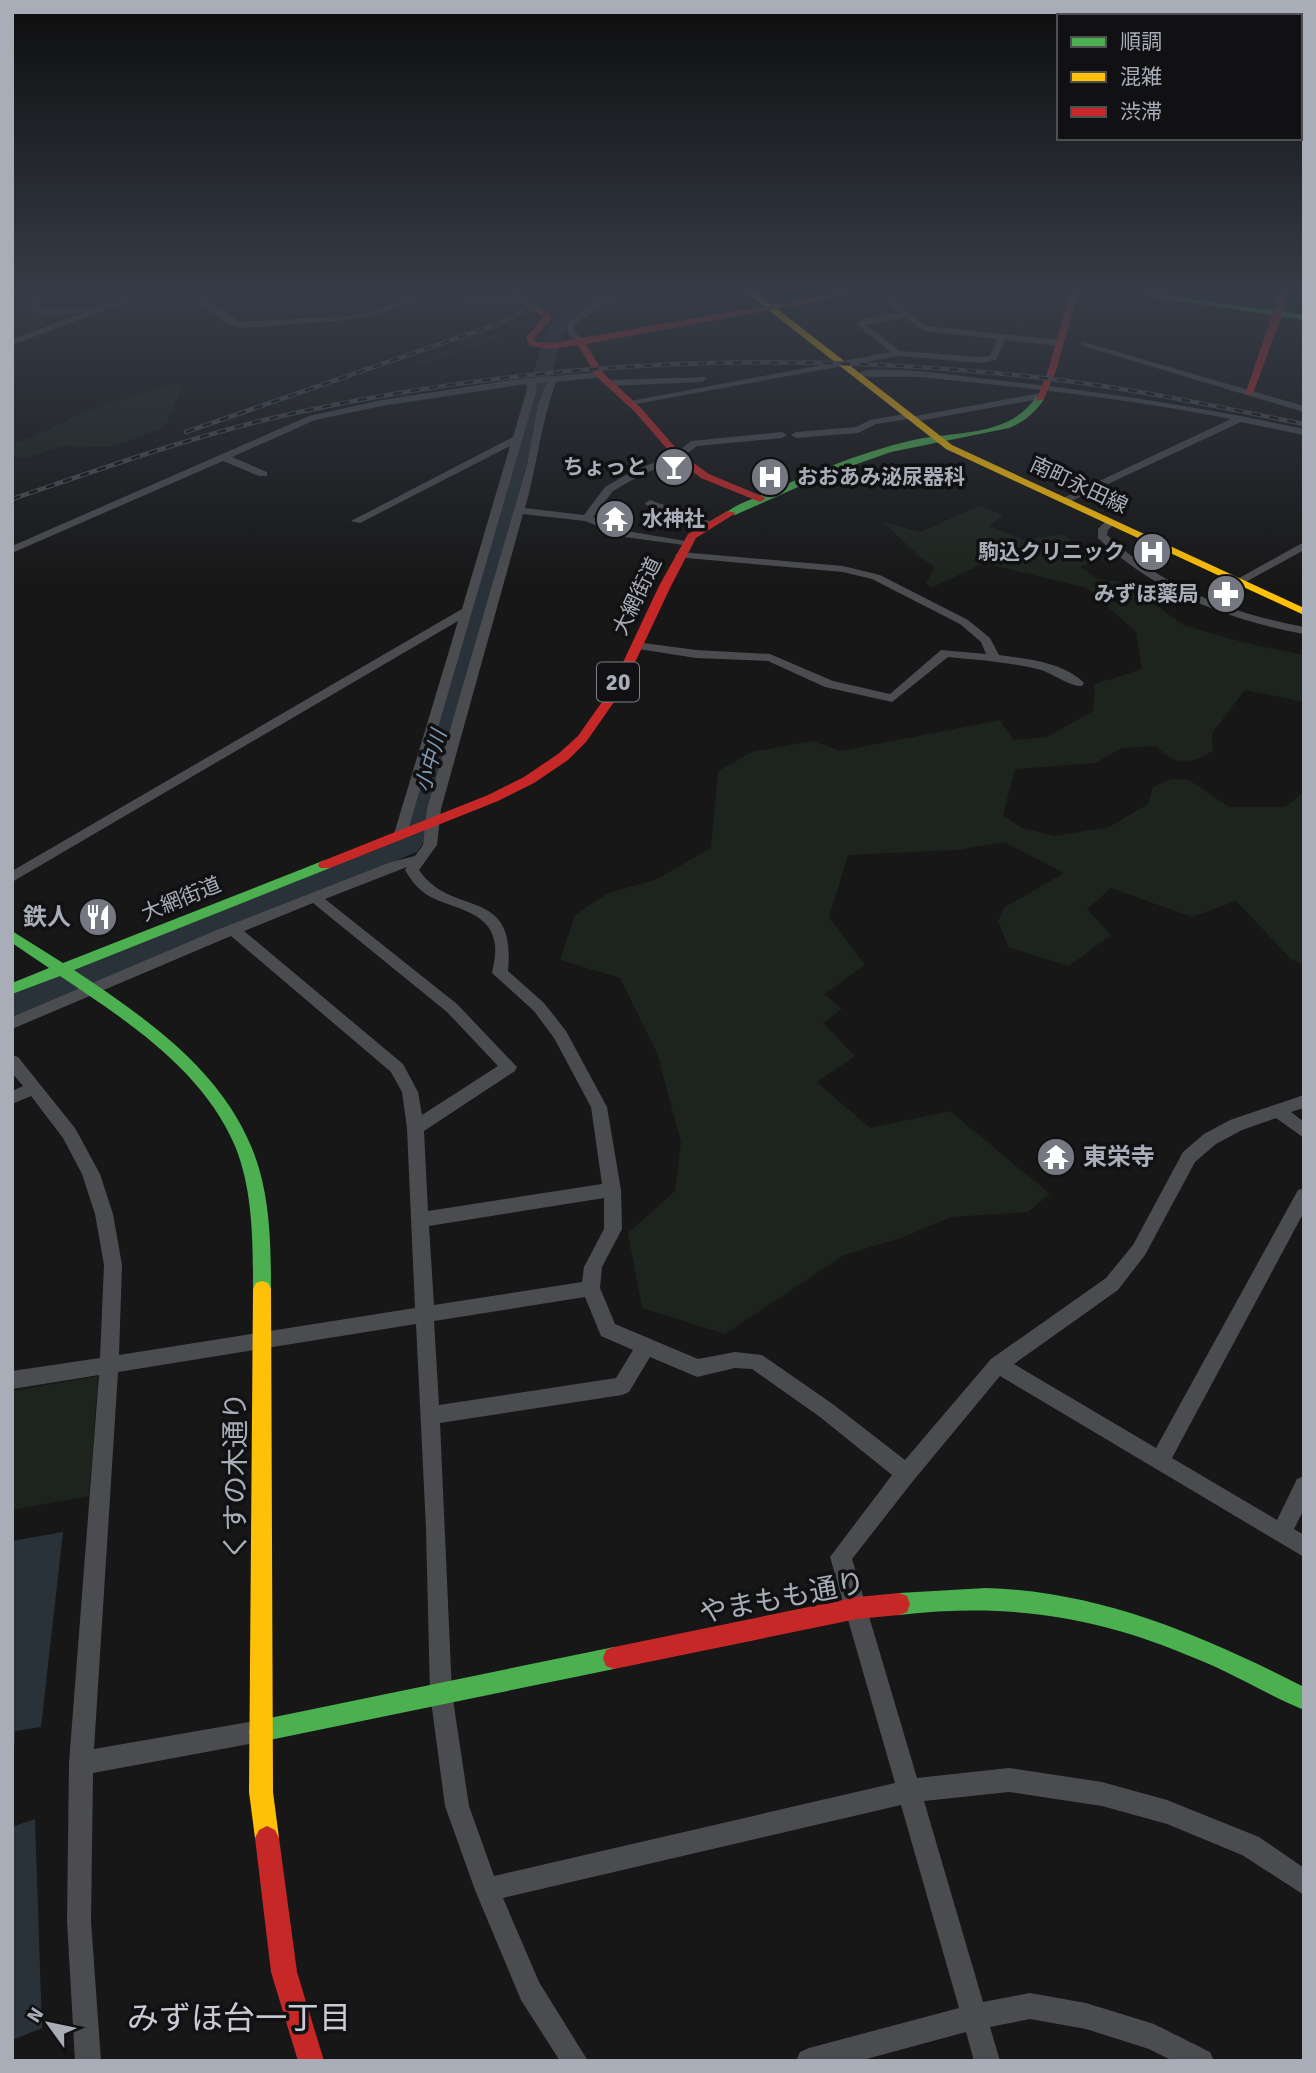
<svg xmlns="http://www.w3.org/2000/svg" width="1316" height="2073" font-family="Signika,'Noto Sans JP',sans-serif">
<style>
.green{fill:#1d241e}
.water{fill:#2a3239}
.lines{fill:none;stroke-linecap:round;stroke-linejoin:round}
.river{fill:#2a3239;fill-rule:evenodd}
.street{fill:#4b4c50;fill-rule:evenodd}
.fast{fill:#4caf50;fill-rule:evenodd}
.slow{fill:#ffc107;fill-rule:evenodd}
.jam{fill:#c62828;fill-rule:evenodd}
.rail-casing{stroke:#4b4c4f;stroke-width:4.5}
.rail{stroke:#111113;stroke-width:2.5;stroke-dasharray:9;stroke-linecap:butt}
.labels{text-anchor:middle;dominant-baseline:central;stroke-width:7;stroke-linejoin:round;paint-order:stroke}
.far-poi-label{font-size:21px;font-weight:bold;fill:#a8adb8;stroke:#111113;text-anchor:end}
.far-street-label{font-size:21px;fill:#a8adb8;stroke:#111113}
.far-water-label{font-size:21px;font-style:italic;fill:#7f9bb3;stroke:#111113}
.shield{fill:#111113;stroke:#7b7e86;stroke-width:2}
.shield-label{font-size:23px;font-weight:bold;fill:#a8adb8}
.poi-label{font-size:24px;font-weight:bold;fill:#a8adb8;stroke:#111113;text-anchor:end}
.near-street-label{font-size:28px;fill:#a8adb8;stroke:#111113}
.near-neighbourhood-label{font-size:32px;fill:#c9ccd4;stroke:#111113}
</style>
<rect width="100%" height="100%" fill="#171717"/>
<!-- green -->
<g class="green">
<polygon points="34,312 77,312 45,325 12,326 12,318"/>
<polygon points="528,322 517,332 419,365 417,362"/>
<path d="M184,383l-17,39 -7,7 -49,18 -49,-1 -37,13 -13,-3v-13c26,-5 47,-20 71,-30 34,-14 66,-23 101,-30z"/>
<path d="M979,506l24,9 -14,11 35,14 40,-6 29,27 -12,6 17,12 27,3 58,43 63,18 58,12v47l-59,-12 -33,43 1,18c-24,13 -36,16 -57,-5l-34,2 -27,15 -80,6 -12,46 19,13 33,8 54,-9 39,-23 5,-17 19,-8 17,1 40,27h56l19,-15v173l-13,-6 -55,-58 -44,16 -81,-29 -24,21 24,26 -42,31 -61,-19 -10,-26 7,-14 59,-34 -60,-31 -48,8 -108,5 -19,62 36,48 -41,29 18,15 -19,14 32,33 -38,26 53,46 80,-17 100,83 -22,18 -77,5 -47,20 -60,18 -119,79 -83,-26 -14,-75 47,-42 6,-49 -24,-89 -37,-75 -60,-18 15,-45 33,-22 47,-13 56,-32 7,-77 34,-19 60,-11 29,10 159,-31 13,20 34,-3 46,-26 2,-27 47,-15 -6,-37 -49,-44 -103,-25 -53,25 -5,-5 9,-16 -14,-9 -38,-36 37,10z"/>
<polygon points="98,1376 89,1496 12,1510 12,1391"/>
</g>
<!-- water -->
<g class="water">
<polygon points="63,1532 41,1727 15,1731 12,1786 12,1541"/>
<polygon points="35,1819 42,2028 12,2040 12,1827"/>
</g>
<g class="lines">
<!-- river -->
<polygon class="river" points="596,294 617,294 571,322 561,340 422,845 417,852 12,1017 12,992 394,839 543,340 558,315"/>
<!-- street -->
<g class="street">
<polygon points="25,294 33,294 41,309 83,309 86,312 135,294 148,294 12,345 12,339 83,313 35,313"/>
<polygon points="188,294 198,294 241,322 347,316 374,310 420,294 477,300 522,299 526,301 522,303 477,304 424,298 379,314 347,320 241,328 231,326"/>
<polygon points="615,294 627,294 602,306 574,325 575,332 584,340 584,344 578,344 568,335 567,322 596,302"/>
<path d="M874,294h10l43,32 131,14 4,3 -4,3 -53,-6 -9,20 -15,3 -83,-7 -268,49 -5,-3 266,-50 -34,-27 6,-6 37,-6zM905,318l20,13 72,8 -7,17 -9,1 -81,-6 -34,-26z"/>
<polygon points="1083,342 1304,406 1304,412 1083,346"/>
<path d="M868,370c43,-2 86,5 128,10 104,11 206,27 308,49v6l-63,-13 -176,82 -5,-3 1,-2 170,-80c-103,-20 -208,-32 -312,-42 -13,-1 -63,1 -68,-2z"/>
<path d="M600,372l3,1v4l-47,5c-15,40 -19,84 -31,126l59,7 21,-28 26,-15 44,-18 16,-13 91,-9 5,3 -5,3 -85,8 -16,12 -42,18 -26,15 -20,26 34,14 64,11v4l-66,-9 -40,-16 -62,-7 -82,295 -4,36 -18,25c33,49 98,14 89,101l36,32 22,28 41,76 14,83 1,39 -20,38 -2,21 15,36 83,35 37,-7 27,3 72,50 71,55 86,-101 115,-81 27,-33 50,-93 21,-18 26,-14 74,-25v13l-13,4 13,10v16l-28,-20 -34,12 -26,14 -21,18 -50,93 -27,35 -104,74 142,84 142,-258 6,-2v24l-132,246 105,62 20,-41 7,-3v33l-10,20 10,6v22l-304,-181 -87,105 -61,78 65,219 92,-10 93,14 65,18 92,37 45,31v27l-62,-40 -75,-31 -65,-18 -93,-14 -85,9 59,201 47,-9 56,10 68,21 56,28 4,9h-41l-24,-12 -63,-20 -56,-10 -40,8 10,34h-26l-8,-29 -107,29h-63l4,-9 9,-4 150,-40 -58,-203 -398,93 36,84 49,79h-28l-39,-61 -46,-110 -30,-84 -15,-113 -4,-165 -10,-204 -298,48 -24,377 166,-29 8,3 3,8 -3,8 -8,3 -167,31 -2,148 10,140h-26l-8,-140 2,-158 30,-388 -87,14v-18l88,-13 4,-93 -9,-51 -13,-40 -19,-36 -32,-42 -19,8v-13l11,-5 -11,-13v-18l6,2 57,71 25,46 13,40 9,51 -3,90 296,-47 -8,-180 -5,-36 -11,-20 -160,-136 -219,93v-12l205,-87 174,-68 24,-6 8,-11 4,-36 100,-344 11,-60 9,-23 -12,2 2,5 -131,448 -5,1 -7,-4 64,-213 -446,261v-11l450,-262 48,-163 -150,77 -9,-2 162,-84 14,-48 -1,-5 -144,22 -67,14 -83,37 35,15v4h-8l-36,-15 -211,92v-7l297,-130 73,-16 129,-20zM407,867l-2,3c6,10 12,18 22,25 22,13 61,15 67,45 3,10 0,23 -2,33l42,38 20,27 37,69 11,77 -174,27 -4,-80 91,-60 2,-4 -60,-63 -132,-105zM313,903l134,109 51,54 -76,49 -4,-23 -15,-28 -159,-133zM604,1198v31l-20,38 -2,15 -148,23 -5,-79zM585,1297l16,39 32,14 -17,28 -177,27 -5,-84zM650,1357l47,20 38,-9 17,1 68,48 72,58 -62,82 65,226 -401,93 -25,-70 -17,-113 -12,-270 182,-28 7,-3z"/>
<polygon points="705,377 706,379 702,382 610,386 605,383 610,380"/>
<polygon points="1041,393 1044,394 1044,398 913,422 908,419 876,424 858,433 796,438 791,435 796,432 856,427 870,420 910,413 915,416"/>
<polygon points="690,467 698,469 670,484 661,482"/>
<polygon points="650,500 712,522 713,524 704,526 646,505 645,503"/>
<path d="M1106,521l9,2 -7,7 -1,5c53,51 126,79 197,92v7c-75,-14 -150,-42 -206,-96v-9z"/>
<polygon points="1304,542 1304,550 1242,584 1232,582"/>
<path d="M680,552l163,14 37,9 88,45 22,18 9,17c28,4 64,7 85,28l-2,3c-12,1 -28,-12 -41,-16 -31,-8 -62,-10 -93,-13l-56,45 -67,-15 -57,-26 -72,-3 -64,-10v-4l4,-2 60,8 74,4 63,27 57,13 51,-44 45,4 -5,-12 -21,-18 -88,-45 -29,-7 -167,-15 -1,-2z"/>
</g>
<!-- fast -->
<g class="fast">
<polygon points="1135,294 1158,294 1304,315 1304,320"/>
<path d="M1036,397l8,2c-9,14 -20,23 -35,29l-118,24 -68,24 -88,39 -9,-2c10,-9 25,-13 38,-19 47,-21 95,-41 145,-53 43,-11 99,-2 127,-44z"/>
<path d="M325,860l7,5 -2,3 -256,102c69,46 144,97 177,176 19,44 20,96 20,143l-3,6 -6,2 -6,-2 -3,-6c0,-47 0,-99 -18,-143 -32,-76 -109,-126 -175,-170l-48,18v-11l37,-15 -37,-25v-12l51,32z"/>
<path d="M986,1588c114,3 218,48 318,99v23c-36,-15 -70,-36 -107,-51 -102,-44 -188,-56 -298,-44l-8,-3 -3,-8 3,-8 8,-3z"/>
<polygon points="614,1647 622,1650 625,1658 622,1666 614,1669 260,1742 252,1739 249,1731 252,1723 260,1720"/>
</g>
<!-- slow -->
<g class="slow">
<polygon points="748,294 758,294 952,445 1304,608 1304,615 946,449"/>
<polygon points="262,1281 268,1283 271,1289 273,1792 279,1838 275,1846 267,1850 259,1846 255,1838 249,1792 253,1289 256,1283"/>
</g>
<!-- jam -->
<g class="jam">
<polygon points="510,294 520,294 551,315 551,319 534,338 536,342 552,343 836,294 856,294 586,344 604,374 641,408 681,454 709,474 764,497 765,499 760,502 701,478 675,458 635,412 597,377 578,345 552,349 530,346 526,338 543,317"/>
<polygon points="1069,294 1077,294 1057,368 1044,399 1036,401 1049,368"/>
<polygon points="1279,294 1287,294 1282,315 1253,393 1245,395"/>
<polygon points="727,511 736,513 696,538 671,586 621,692 586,742 568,760 534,783 498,801 330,868 320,868 318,865 320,862 488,795 524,777 558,754 578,736 609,692 659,586 688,534"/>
<polygon points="899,1593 907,1596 910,1604 907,1612 899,1615 857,1619 614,1669 606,1666 603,1658 606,1650 614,1647 857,1597"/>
<polygon points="267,1826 275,1830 279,1838 297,1972 324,2061 298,2061 271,1972 255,1838 259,1830"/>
</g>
<!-- rail casing -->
<g class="rail-casing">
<g id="rail">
<polyline points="186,432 492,326 560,294"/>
<path d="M12,499c92,-31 183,-64 278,-85 250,-55 506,-65 761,-35 85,10 169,28 253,45"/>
</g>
</g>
<!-- rail -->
<use href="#rail" class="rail"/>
</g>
<!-- sky -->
<linearGradient id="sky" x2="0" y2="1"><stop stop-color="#0d0d0d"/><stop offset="0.5" stop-color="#363c47"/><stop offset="1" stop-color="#363c47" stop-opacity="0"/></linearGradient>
<rect width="1316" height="585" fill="url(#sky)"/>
<!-- icons -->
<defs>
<g id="bar-disc" transform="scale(2.0125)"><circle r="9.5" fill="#757880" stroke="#111113"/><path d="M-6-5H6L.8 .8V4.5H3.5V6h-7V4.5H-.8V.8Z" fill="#fff"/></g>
<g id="hospital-disc" transform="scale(2.0125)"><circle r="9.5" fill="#757880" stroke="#111113"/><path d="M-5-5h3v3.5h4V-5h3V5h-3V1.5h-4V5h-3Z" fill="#fff"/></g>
<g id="temple-disc" transform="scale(2.0125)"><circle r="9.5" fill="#757880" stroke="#111113"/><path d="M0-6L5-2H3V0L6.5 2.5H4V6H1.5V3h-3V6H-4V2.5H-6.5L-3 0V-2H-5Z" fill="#fff"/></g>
<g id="pharmacy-disc" transform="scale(2.0125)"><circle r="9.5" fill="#757880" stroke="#111113"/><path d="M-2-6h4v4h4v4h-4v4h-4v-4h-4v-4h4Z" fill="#fff"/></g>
<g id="restaurant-disc" transform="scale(2.0125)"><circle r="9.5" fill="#757880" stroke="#111113"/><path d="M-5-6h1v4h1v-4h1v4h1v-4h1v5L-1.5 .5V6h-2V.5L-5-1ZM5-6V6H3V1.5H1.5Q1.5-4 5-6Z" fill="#fff"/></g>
</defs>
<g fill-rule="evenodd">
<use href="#bar-disc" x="674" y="467"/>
<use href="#hospital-disc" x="770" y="477"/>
<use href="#temple-disc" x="615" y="519"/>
<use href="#hospital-disc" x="1152" y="552"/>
<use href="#pharmacy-disc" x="1226" y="594"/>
<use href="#restaurant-disc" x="98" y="917"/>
<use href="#temple-disc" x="1056" y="1157"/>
</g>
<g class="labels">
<!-- far-poi labels -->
<g class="far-poi-label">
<text x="647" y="467">ちょっと</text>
<text x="797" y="477" text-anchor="start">おおあみ泌尿器科</text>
<text x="642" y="519" text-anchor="start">水神社</text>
<text x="1125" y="552">駒込クリニック</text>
<text x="1199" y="594">みずほ薬局</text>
</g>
<!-- far-street labels -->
<g class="far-street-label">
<text transform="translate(1079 485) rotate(25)">南町永田線</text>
<text transform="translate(637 596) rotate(-64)">大網街道</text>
<text transform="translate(181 899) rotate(-22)">大網街道</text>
</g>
<!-- far-water labels -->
<g class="far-water-label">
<text transform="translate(431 761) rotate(-74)">小中川</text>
</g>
<!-- shield labels -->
<rect class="shield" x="597" y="662.5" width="42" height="39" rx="5"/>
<g class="shield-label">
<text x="618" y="682">20</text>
</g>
<!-- poi labels -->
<g class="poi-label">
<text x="71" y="917">鉄人</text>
<text x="1083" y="1157" text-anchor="start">東栄寺</text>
</g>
<!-- near-street labels -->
<g class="near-street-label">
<text transform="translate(236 1476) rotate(-90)">くすの木通り</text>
<text transform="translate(782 1598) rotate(-11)">やまもも通り</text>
</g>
<!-- near-neighbourhood labels -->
<g class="near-neighbourhood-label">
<text x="239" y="2018">みずほ台一丁目</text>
</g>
</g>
<!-- border -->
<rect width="1316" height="2073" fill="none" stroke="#a8adb8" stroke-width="28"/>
<!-- legend -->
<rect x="1057" y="14" width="245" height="126" fill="#111113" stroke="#4d4f55" stroke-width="2"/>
<rect x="1071" y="37" width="35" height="10" fill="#4caf50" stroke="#4d4f55" stroke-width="2"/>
<text x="1120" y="49" font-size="21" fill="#a8adb8">順調</text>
<rect x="1071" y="72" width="35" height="10" fill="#ffc107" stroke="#4d4f55" stroke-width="2"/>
<text x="1120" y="84" font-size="21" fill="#a8adb8">混雑</text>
<rect x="1071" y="107" width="35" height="10" fill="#c62828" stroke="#4d4f55" stroke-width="2"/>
<text x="1120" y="119" font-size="21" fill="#a8adb8">渋滞</text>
<!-- north arrow -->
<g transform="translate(49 2024) rotate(303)" stroke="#111113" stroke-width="5" paint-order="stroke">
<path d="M0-5L12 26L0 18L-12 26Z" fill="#a8adb8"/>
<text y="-10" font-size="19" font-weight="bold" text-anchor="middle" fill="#a8adb8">N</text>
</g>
</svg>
